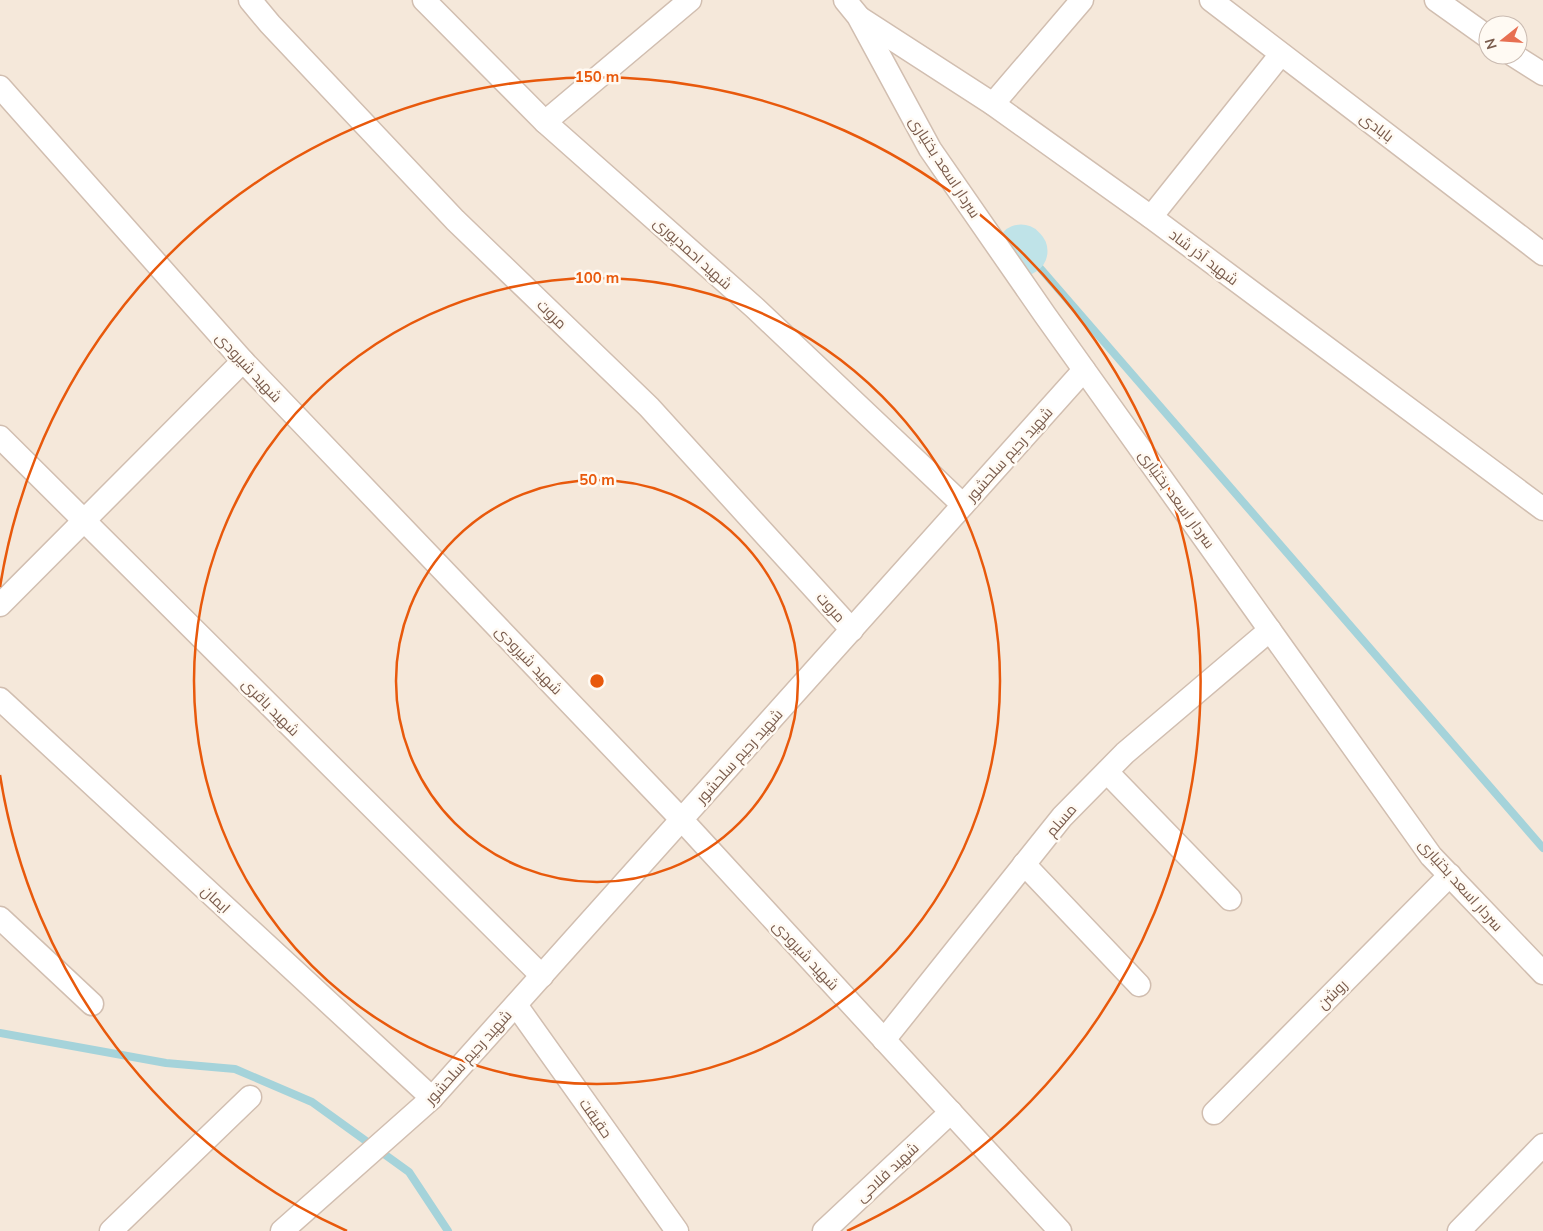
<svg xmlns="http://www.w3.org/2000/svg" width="1543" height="1231" font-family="Mulish,Cairo,sans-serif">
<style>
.residential{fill:#f5e8da;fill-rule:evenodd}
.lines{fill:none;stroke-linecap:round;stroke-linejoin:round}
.stream{stroke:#a5d3da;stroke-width:8}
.river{stroke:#bfe3e8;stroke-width:49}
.minor-casing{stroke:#d1beb0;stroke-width:25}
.minor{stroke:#fff;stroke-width:22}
.ring{fill:none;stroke:#e8590c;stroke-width:2.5}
.labels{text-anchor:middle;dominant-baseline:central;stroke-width:5;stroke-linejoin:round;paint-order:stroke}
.street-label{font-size:15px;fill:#7a5c4d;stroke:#fffaf3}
.centre{fill:#e8590c;stroke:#fffaf3;stroke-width:2.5}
.ring-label{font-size:15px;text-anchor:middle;font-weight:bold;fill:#e8590c;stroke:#fffaf3;stroke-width:5;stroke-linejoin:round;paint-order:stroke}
</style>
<rect width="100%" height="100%" fill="#fdf6ec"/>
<!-- residential -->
<path class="residential" d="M0,0h1543v1231h-1543zM1488,25h30v30h-30z"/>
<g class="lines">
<!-- stream -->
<g class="stream">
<polyline points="1023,251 1040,268 1543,848"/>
<polyline points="0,1033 166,1063 235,1069 312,1102 409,1172 448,1231"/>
</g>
<!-- river -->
<polyline class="river" points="1021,249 1023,251"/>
<!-- minor casing -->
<g class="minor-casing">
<g id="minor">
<polyline points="250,0 270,24 455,220 649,407 852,630"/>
<polyline points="424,0 545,122 755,308 963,505"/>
<polyline points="845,0 858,16 930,149 1045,315 1431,856 1543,973"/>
<polyline points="1211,0 1543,254"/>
<polyline points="1436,0 1488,37"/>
<polyline points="860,18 993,104 1151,217 1543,509"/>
<polyline points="1513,55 1543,74"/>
<polyline points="0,87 243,361 682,820 1060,1231"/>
<polyline points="993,104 1082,0"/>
<polyline points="545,122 690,0"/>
<polyline points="1151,217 1281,54"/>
<polyline points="0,437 542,976"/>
<polyline points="0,605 243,361"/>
<polyline points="0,699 432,1098"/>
<polyline points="1107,772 1230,899"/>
<polyline points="1024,864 1139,985"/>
<polyline points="0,918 92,1004"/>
<polyline points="516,1005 677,1231"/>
<polyline points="884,1040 1062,817 1125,753 1270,630"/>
<polyline points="1214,1113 1450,875"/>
<polyline points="111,1231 250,1097"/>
<polyline points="282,1231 432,1098 1084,370"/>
<polyline points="824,1231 951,1112"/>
<polyline points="1459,1231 1543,1145"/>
</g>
</g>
<!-- minor -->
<use href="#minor" class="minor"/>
</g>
<!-- distance rings -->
<g class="ring">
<circle cx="597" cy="681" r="201"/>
<circle cx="597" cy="681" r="403"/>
<path d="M347 1231A604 604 0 0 1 0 775M0 587A604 604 0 1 1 847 1231"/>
</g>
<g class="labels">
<!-- street labels -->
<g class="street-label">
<text transform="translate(1377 127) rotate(37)">بابادی</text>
<text transform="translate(945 167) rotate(57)">سردار اسعد بختیاری</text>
<text transform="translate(693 253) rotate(42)">شهید احمدپوری</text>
<text transform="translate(1204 257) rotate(37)">شهید آذر شاد</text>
<text transform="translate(552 314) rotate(44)">مروت</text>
<text transform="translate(249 367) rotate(47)">شهید شیرودی</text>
<text transform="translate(1009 454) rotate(-48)">شهید رحیم سلحشور</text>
<text transform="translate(1177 499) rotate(54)">سردار اسعد بختیاری</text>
<text transform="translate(831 607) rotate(48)">مروت</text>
<text transform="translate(529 660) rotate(46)">شهید شیرودی</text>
<text transform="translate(271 707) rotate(45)">شهید باقری</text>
<text transform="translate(739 756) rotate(-48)">شهید رحیم سلحشور</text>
<text transform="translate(1061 820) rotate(-49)">مسلم</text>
<text transform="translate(1461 885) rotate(48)">سردار اسعد بختیاری</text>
<text transform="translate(216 899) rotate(43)">ایمان</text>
<text transform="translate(806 955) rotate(47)">شهید شیرودی</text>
<text transform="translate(1332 994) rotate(-45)">روشن</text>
<text transform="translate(468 1057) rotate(-48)">شهید رحیم سلحشور</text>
<text transform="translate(596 1118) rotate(55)">حقیقت</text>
<text transform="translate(887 1172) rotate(-43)">شهید فلاحی</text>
</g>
</g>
<circle cx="597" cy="681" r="8" class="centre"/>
<g class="ring-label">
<text x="597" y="82">150 m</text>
<text x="597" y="283">100 m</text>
<text x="597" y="485">50 m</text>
</g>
<!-- north arrow -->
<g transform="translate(1503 40) rotate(253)"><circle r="24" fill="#fffaf3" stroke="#cabbb1"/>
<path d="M0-4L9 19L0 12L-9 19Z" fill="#e76f51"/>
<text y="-8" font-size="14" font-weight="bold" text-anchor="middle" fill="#7a5c4d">N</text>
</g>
</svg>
